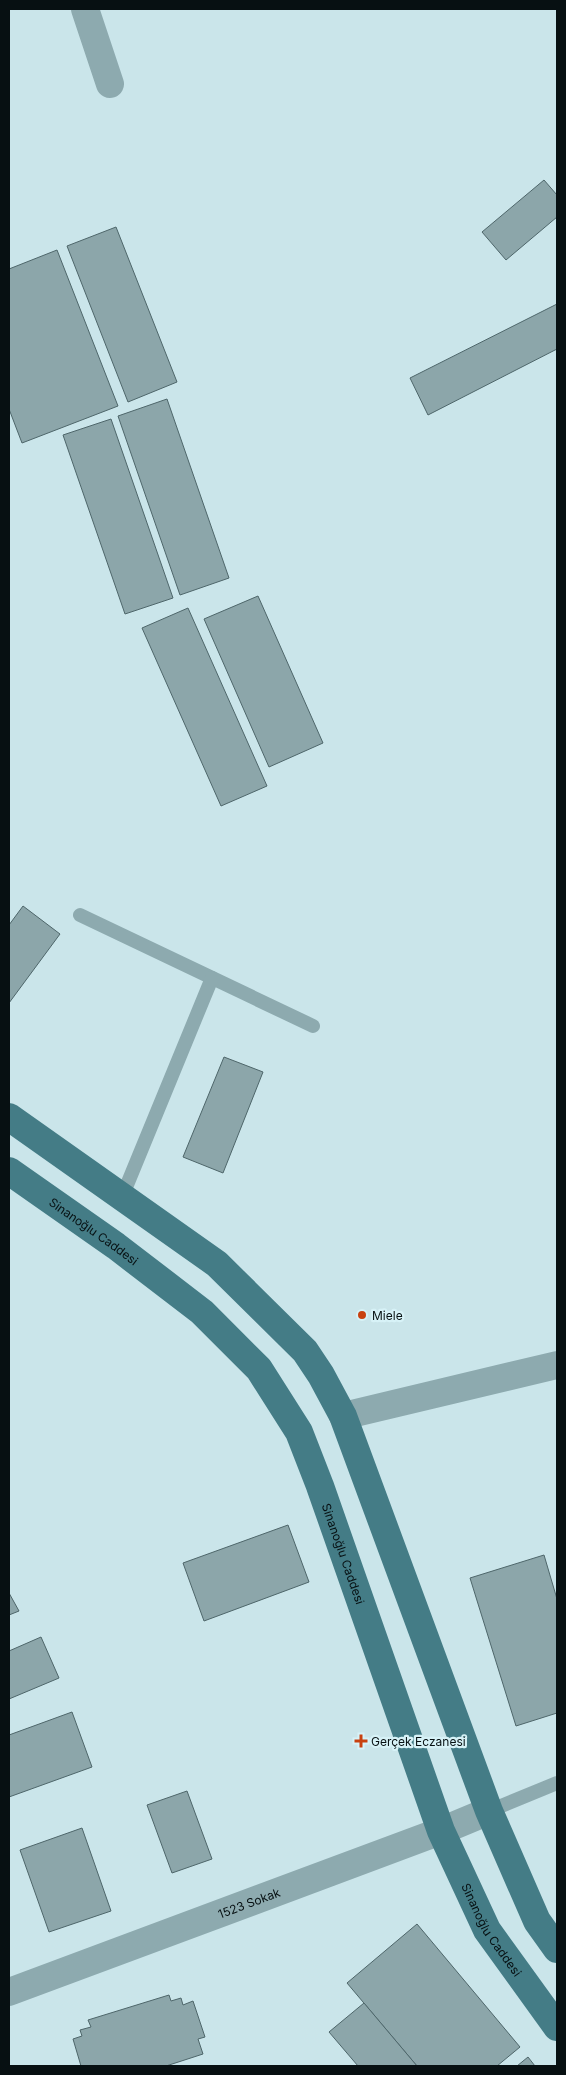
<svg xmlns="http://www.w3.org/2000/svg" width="566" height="2075" font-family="Inter,sans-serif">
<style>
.building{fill:#8ca6aa;stroke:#4e666a}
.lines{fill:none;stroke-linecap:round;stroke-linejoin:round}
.service{stroke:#8daaaf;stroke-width:14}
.minor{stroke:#8daaaf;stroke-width:28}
.primary{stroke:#447c86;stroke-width:28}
.poi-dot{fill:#c84110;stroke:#d7f2f7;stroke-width:2}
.labels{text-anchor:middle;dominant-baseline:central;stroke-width:4.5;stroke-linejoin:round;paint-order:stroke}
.street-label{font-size:12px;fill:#071012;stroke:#d7f2f7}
.poi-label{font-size:12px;fill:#071012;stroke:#d7f2f7;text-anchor:start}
</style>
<rect width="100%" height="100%" fill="#cae5ea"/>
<!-- building -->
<g class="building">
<polygon points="544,180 557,195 557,217 506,260 482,232"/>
<polygon points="116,227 177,382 128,402 67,246"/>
<polygon points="57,250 118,406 22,443 9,409 9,269"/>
<polygon points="557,304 557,349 428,415 410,378"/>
<polygon points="167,399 229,578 180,595 118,416"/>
<polygon points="111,419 173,598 125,614 63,435"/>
<polygon points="258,596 323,743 269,767 204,619"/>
<polygon points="188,608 267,786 221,806 142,628"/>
<polygon points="23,906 60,934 9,1003 9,925"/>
<polygon points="224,1057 263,1072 223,1173 183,1157"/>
<polygon points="288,1525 309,1582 204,1621 183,1563"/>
<polygon points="544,1555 557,1599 557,1713 516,1726 470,1578"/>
<polygon points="9,1593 19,1611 9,1615"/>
<polygon points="41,1637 59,1678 9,1699 9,1651"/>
<polygon points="72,1712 92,1767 9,1797 9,1735"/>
<polygon points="187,1791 212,1859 172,1873 147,1805"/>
<polygon points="82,1828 111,1911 49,1932 20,1850"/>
<polygon points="417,1924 520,2047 497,2066 417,2066 347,1983"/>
<polygon points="169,1995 171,2001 181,1998 183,2005 193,2001 205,2037 198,2039 203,2054 166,2066 81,2066 73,2039 82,2036 80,2030 91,2027 88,2020"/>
<polygon points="364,2003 417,2066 358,2066 329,2032"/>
<polygon points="528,2057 535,2066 517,2066"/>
</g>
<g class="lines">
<!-- service -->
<g class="service">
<polyline points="80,915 313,1026"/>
<polyline points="122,1197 212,978"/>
<polyline points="489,1811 557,1783"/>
</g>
<!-- minor -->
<g class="minor">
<polyline points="85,9 110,84"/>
<polyline points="343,1416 557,1365"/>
<path id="s1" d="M9,1992l432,-161 48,-20"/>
</g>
<!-- primary -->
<g class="primary">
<polyline points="9,1117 217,1264 305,1351 321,1375 343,1416 489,1811 537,1921 557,1949"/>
<path id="s2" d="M9,1171l107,75 86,66 57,57 40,63 21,54 121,345 46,99 70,97"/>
</g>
</g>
<!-- markers -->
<g class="poi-dot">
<circle cx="362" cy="1315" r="5"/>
<path d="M358.5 1733.5h5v5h5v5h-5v5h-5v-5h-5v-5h5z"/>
</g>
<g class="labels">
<!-- street labels -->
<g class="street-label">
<text stroke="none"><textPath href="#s2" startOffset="104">Si̇nanoğlu Caddesi</textPath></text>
<text stroke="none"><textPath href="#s2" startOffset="524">Si̇nanoğlu Caddesi</textPath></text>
<text stroke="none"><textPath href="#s1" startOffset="256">1523 Sokak</textPath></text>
<text stroke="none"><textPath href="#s2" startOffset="929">Si̇nanoğlu Caddesi</textPath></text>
</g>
<!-- poi labels -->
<g class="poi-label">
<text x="372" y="1315">Miele</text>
<text x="371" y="1741">Gerçek Eczanesi</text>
</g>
</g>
<!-- border -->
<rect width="566" height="2075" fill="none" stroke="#071012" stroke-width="20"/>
</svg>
